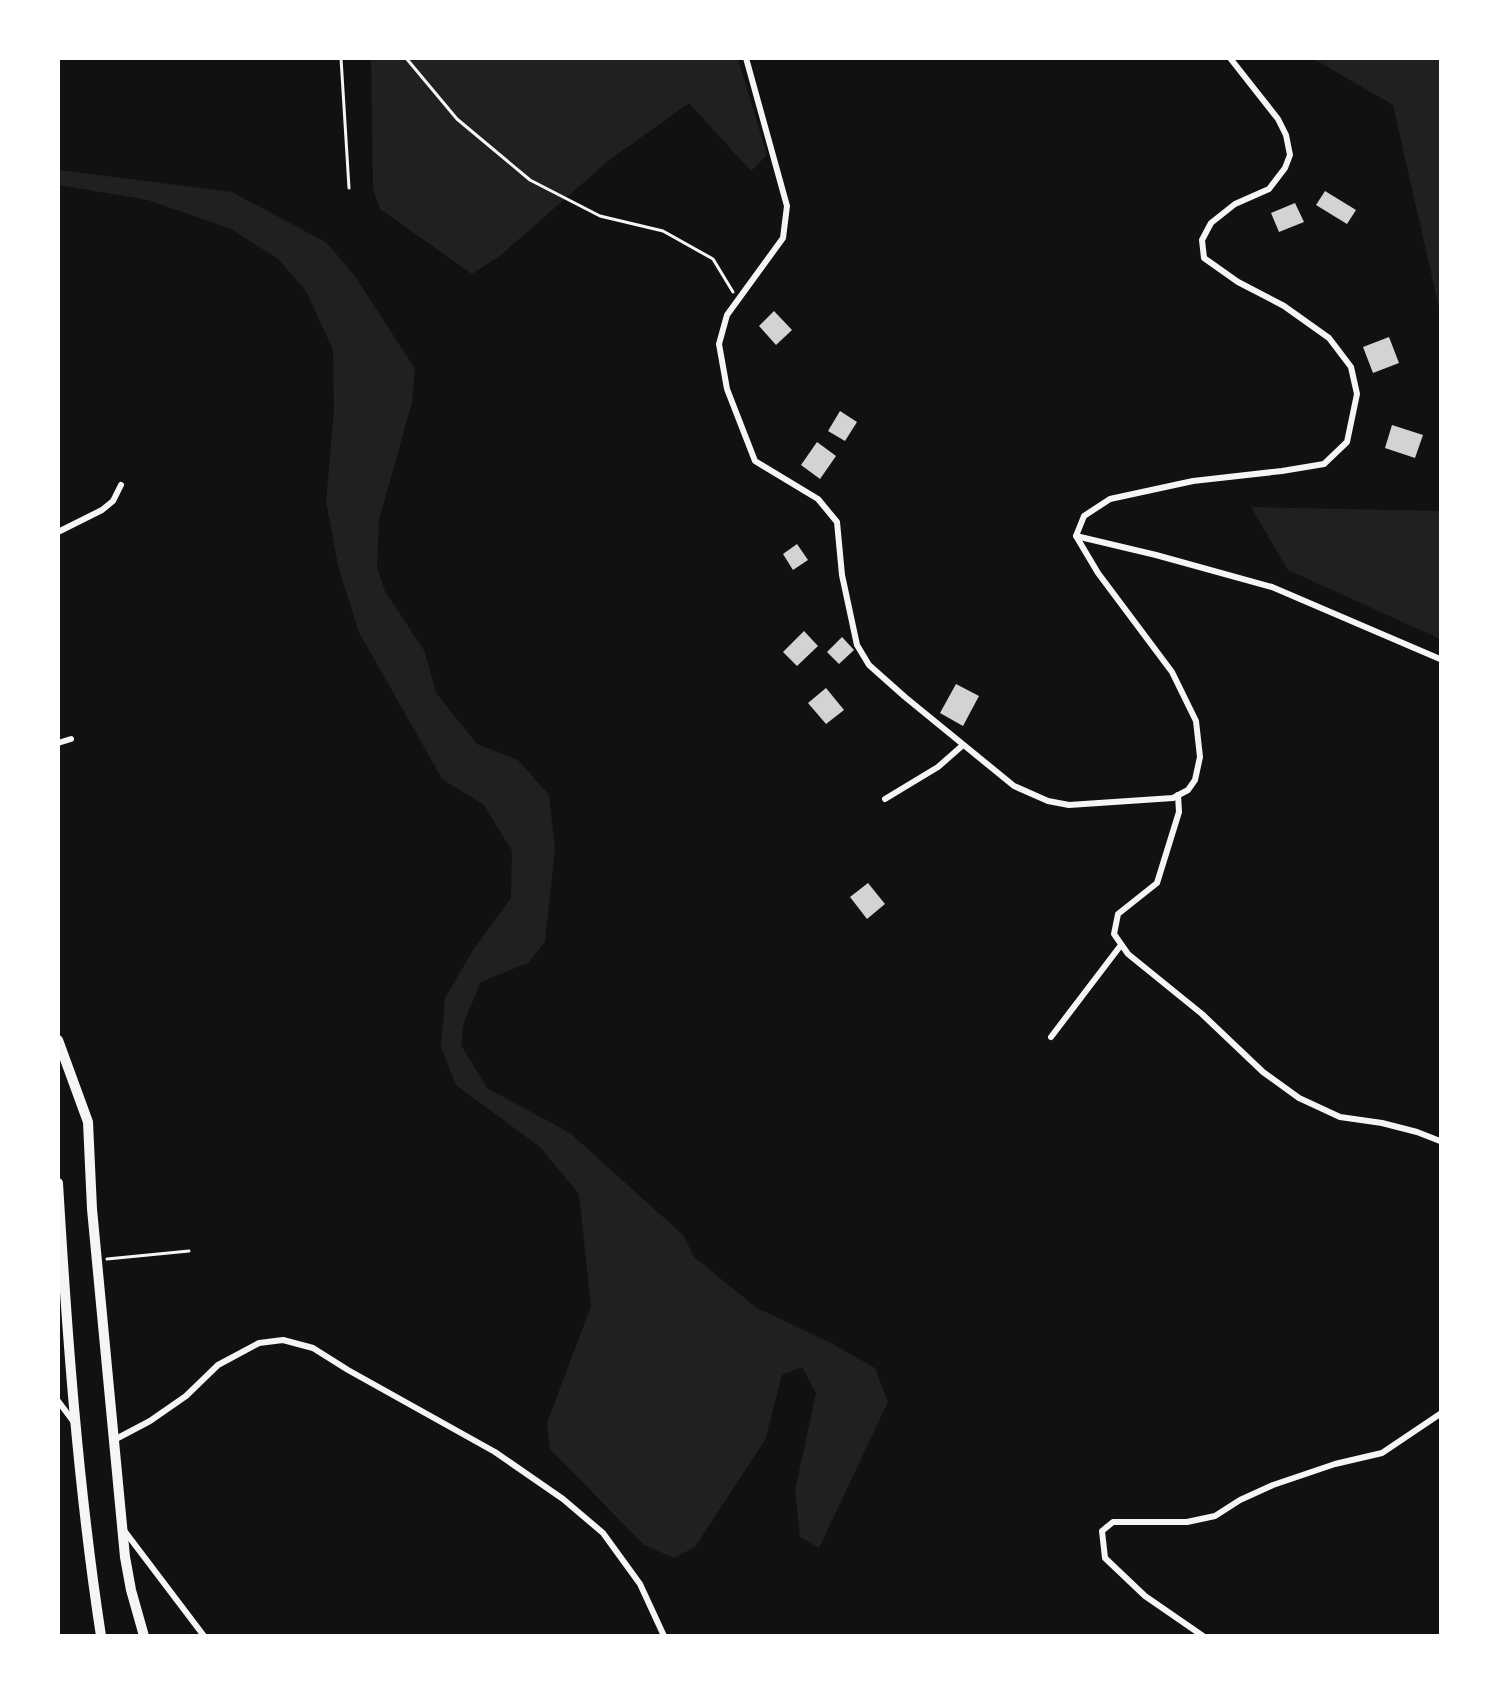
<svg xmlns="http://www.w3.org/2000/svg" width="1499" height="1694" font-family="'PT Sans Narrow',sans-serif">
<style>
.green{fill:#202020}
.building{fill:#d3d3d3}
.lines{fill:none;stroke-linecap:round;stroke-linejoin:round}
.path{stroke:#f5f5f5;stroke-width:3}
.minor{stroke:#f5f5f5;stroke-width:6}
.secondary{stroke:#f5f5f5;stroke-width:10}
</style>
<rect width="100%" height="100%" fill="#111"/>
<!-- green -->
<g class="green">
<polygon points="371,59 738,59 767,155 751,171 689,103 608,161 501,255 472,274 380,209 373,189"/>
<polygon points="1314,59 1440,59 1440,312 1393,105"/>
<polygon points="59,170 232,192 327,243 355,276 415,369 412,402 379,520 377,567 385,591 425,652 436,693 477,744 518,760 549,795 555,850 545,942 528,963 481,982 464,1022 461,1045 487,1088 570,1133 683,1235 694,1257 757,1308 831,1343 875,1368 888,1402 819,1548 800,1537 795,1490 816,1393 802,1367 782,1375 765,1440 695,1547 674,1558 644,1545 550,1449 547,1423 591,1306 579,1194 540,1147 456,1085 441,1047 445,998 473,950 511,898 512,851 484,805 442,779 359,632 339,570 326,502 334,409 333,350 306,291 278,259 231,229 148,200 59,185"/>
<polygon points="1251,507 1440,511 1440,639 1288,570"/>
</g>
<!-- building -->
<g class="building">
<polygon points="1325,191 1356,210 1347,224 1316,205"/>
<polygon points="1295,203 1304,222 1279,232 1271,213"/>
<polygon points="774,311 792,330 776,345 759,326"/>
<polygon points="1389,337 1399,363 1373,373 1363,347"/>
<polygon points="840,411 857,422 845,441 828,431"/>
<polygon points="1392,425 1423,435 1415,458 1385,448"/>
<polygon points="817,442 836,456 820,479 801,465"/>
<polygon points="797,544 808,560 793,570 783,554"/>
<polygon points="804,631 818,646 797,666 783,652"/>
<polygon points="842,637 854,650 839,664 827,652"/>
<polygon points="956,684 979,696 963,726 940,713"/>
<polygon points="826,688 844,710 826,724 808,703"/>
<polygon points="868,883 885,904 867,919 850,897"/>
</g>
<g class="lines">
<!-- path -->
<g class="path">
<polyline points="341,58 349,188"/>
<polyline points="406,58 457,119 530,180 600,216 663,231 713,259 733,292"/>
<polyline points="107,1259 189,1251"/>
</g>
<!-- minor -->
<g class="minor">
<polyline points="746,58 787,206 783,238 727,315 719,344 727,389 755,461 818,499 837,522 842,575 857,645 869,665 905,697 1014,786 1048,801 1069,805 1173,798 1188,790 1195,780 1200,757 1196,721 1172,672 1098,573 1076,536 1084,516 1110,499 1193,481 1282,471 1324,464 1347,442 1357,394 1351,367 1329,338 1284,306 1238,282 1204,258 1202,240 1211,223 1235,204 1269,189 1285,168 1290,155 1286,135 1278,119 1230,58"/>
<polyline points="58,532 102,510 113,501 121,485"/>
<polyline points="1076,536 1156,555 1272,587 1440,659"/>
<polyline points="58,743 71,739"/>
<polyline points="1178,795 1179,812 1157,883 1118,914 1114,934 1128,954 1202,1014 1263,1072 1299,1098 1340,1117 1382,1123 1417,1132 1440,1141"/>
<polyline points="885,799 938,767 963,745"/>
<polyline points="1051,1037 1121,945"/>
<polyline points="58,1401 73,1421"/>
<polyline points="114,1440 150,1421 186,1396 218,1365 259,1343 283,1340 313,1348 348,1370 495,1452 563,1499 603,1533 640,1584 664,1636"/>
<polyline points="123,1529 204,1636"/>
<polyline points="1203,1636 1145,1596 1105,1558 1102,1531 1113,1522 1187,1522 1215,1516 1240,1500 1273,1485 1335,1464 1382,1453 1440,1414"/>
</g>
<!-- secondary -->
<g class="secondary">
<polyline points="58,1040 88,1122 92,1209 125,1557 131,1590 144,1636"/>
<path d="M58,1183c9,151 20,303 43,453"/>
</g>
</g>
<!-- border -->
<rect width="1499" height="1694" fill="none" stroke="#ffffff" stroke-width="120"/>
</svg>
